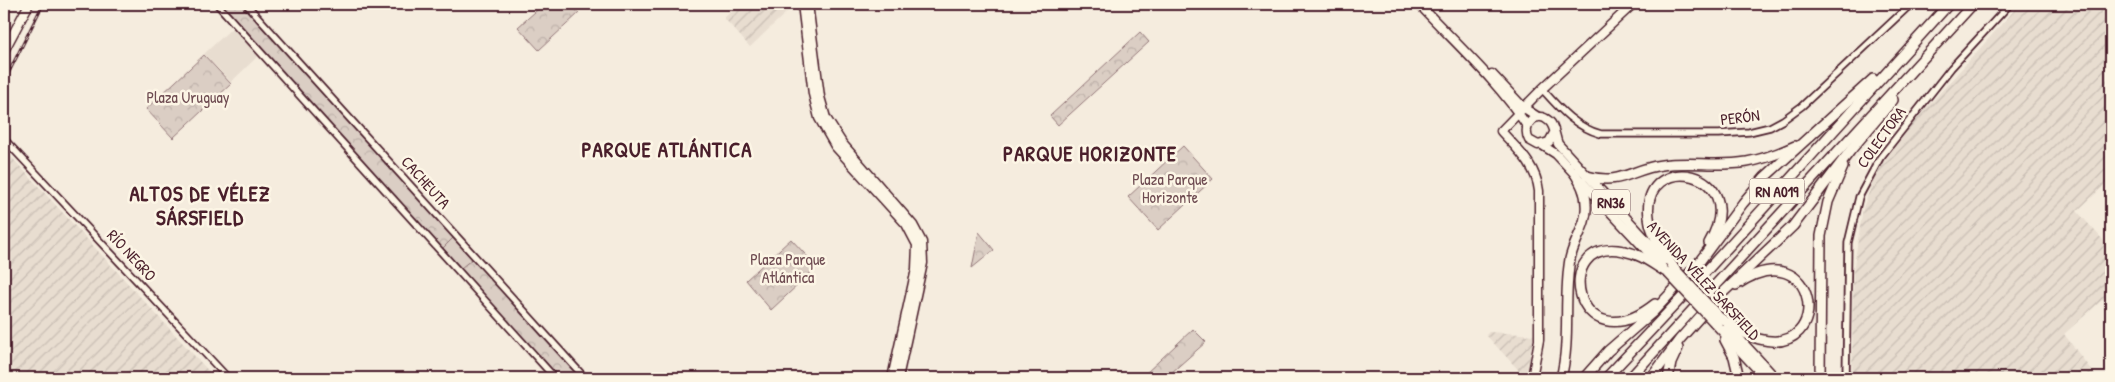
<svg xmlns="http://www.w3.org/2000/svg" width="2115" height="382" font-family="'Patrick Hand',sans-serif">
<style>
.built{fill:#e8ddd0}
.industrial{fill:url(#industrial-furrows)}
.park{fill:url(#park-crowns);stroke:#927678}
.garden{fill:#dbcec4;stroke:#927678}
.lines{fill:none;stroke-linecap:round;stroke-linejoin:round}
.minor-casing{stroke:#4a1f2b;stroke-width:9}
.major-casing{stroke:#4a1f2b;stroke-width:11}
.highway-casing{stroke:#4a1f2b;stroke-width:12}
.minor{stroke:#fcf5e5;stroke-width:5.5}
.major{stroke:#fcf5e5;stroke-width:8}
.highway{stroke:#fcf5e5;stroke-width:9}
.rail-casing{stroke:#4a1f2b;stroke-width:3}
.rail{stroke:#fcf5e5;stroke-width:1;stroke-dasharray:4;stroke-linecap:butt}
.highway-bridge-casing{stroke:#4a1f2b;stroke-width:12;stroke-linecap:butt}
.highway-bridge{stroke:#fcf5e5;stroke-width:9}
.labels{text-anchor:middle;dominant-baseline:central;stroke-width:5;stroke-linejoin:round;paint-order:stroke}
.shield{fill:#fcf5e5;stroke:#7f5f63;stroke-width:1}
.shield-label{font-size:15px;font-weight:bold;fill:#4a1f2b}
.park-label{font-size:16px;fill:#6e4b51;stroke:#fcf5e5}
.street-label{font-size:16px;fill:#4a1f2b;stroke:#fcf5e5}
.district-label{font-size:21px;font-weight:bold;letter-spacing:1px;fill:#4a1f2b;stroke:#fcf5e5}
</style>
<defs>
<pattern id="industrial-furrows" width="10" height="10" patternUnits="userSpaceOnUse" patternTransform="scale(1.25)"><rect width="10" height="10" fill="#e8ddd0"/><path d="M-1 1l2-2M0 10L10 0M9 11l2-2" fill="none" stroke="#c8bdb3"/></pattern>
<pattern id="park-crowns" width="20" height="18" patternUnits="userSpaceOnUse" patternTransform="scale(1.25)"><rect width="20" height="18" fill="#dbcec4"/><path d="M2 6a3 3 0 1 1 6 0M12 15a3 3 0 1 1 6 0" fill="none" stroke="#bdb0a9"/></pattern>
</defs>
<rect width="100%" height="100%" fill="#f5ecde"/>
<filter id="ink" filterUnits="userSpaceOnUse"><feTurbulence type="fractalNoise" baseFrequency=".02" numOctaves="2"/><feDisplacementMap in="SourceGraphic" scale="10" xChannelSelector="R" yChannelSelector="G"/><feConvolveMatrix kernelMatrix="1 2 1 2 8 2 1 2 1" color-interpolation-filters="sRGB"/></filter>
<g filter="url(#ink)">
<!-- built -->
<polygon class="built" points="232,28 258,56 231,82 204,54"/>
<!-- industrial -->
<g class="industrial">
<polygon points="740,4 795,4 750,47 724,18"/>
<polygon points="2020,4 2111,4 2111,179 2077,211 2111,249 2111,292 2064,334 2097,378 1852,378 1853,272 1863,208 1877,171 1912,124"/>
<polygon points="4,149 215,378 4,378"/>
<polygon points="1489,332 1534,335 1526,378 1486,335"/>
</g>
<!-- park -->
<g class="park">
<polygon points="217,4 246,4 585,378 555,378"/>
<polygon points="544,4 569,4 579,13 539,50 518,27"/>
<polygon points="1140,32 1149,42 1058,125 1050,116"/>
<polygon points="204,55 231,84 173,138 146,109"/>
<polygon points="1183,146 1213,179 1158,230 1128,197"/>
<polygon points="979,232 994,250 972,268"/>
<polygon points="791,239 817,267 771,310 746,280"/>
<polygon points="1193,329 1206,342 1171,373 1144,375"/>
</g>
<!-- garden -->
<polygon class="garden" points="453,238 472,259 461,268 443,248"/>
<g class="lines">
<!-- minor casing -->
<g class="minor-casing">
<g id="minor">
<polyline points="217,4 555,378"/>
<polyline points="246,4 585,378"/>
<path d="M1542,89c17,19 33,38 59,45h118l30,-2 21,-5 13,-7 19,-14 109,-102"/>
<polyline points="4,139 228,378"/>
<polyline points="1846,378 1848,243 1859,197 1880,158 1951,68 2010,4"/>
</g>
</g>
<!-- major casing -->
<g class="major-casing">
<g id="major">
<polyline points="802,4 813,94 819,118 835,146 906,224 917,245 916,269 892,378"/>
<polyline points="808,4 820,97 826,118 842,143 913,225 922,242 923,263 898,378"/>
<path d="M1419,4c36,39 79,77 108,122"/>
<polyline points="4,51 29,4"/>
<polyline points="1492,74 1524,108 1538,117"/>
<path d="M1554,133l-5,9 -11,3 -9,-5c-8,-14 7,-31 20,-19 6,5 6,16 9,23l107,116"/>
<polyline points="1542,145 1556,154 1663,268"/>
<path d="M1532,378l7,-38v-149c-3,-26 -21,-41 -38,-60l41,-42 91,-85"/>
</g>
</g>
<!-- highway casing -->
<g class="highway-casing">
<g id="highway">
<path d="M1587,176c34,10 44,-7 75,-11 28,-4 57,2 85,-3 17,-3 33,-9 48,-16"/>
<path d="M1674,268c-10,-16 -23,-32 -25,-51 -9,-68 104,-49 60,26"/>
<path d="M1655,304c-81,64 -106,-69 -31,-53 17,3 30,14 44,22"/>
<path d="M1719,317c13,8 25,18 40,22 76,20 60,-110 -23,-54"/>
<polyline points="1714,322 1766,378"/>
<polyline points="1728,327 1775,378"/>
<polyline points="1725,340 1734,357 1739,378"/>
<path d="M1561,378c10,-39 2,-79 9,-119 4,-19 18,-35 16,-55 0,-12 -6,-22 -12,-32"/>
<polyline points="1584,378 1608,351 1654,311 1697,265 1743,203 1765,177 1873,79"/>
<polyline points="1606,378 1689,290 1949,4"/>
<polyline points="1630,378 1973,4"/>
<polyline points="1651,378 1680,339 1714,301 1793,226 1850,151 1893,100"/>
<polyline points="1668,378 1671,363 1678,348"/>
<polyline points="1820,378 1821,236 1828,202 1843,167"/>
</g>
</g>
<!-- minor -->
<use href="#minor" class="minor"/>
<!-- major -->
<use href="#major" class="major"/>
<!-- highway -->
<use href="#highway" class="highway"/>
<!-- rail casing -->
<g class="rail-casing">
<polyline id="rail" points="4,82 43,4"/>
</g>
<!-- rail -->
<use href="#rail" class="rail"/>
<!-- highway-bridge casing -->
<g class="highway-bridge-casing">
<g id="highway-bridge">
<polyline points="1674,268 1719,317"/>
<polyline points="1668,273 1714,322"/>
</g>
</g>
<!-- highway-bridge -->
<use href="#highway-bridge" class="highway-bridge"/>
</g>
</g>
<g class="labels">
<!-- shield labels -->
<g class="shield">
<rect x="1749.5" y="178.5" width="55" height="25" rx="4"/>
<rect x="1592" y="189.5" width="38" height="25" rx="4"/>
</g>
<g class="shield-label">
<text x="1777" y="191">RN A019</text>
<text x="1611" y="202">RN36</text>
</g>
<!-- park labels -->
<g class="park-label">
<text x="188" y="97">Plaza Uruguay</text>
<text x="1170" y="179">Plaza Parque<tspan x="1170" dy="18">Horizonte</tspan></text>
<text x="788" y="259">Plaza Parque<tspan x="788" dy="18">Atlántica</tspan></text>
</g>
<!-- street labels -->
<g class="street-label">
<text transform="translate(1740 117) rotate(-7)">PERÓN</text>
<text transform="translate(1881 137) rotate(-54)">COLECTORA</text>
<text transform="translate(426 182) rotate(48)">CACHEUTA</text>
<text transform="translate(132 255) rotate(47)">RÍO NEGRO</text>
<text transform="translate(1704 280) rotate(47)">AVENIDA VÉLEZ SARSFIELD</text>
</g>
<!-- district labels -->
<g class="district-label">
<text x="667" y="149">PARQUE ATLÁNTICA</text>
<text x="1090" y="153">PARQUE HORIZONTE</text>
<text x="200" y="193">ALTOS DE VÉLEZ<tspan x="200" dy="24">SÁRSFIELD</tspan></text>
</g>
</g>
<!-- margin -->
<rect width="2115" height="382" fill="none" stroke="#fcf5e5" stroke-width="20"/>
<rect x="10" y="10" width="2095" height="362" fill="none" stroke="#4a1f2b" stroke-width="2" filter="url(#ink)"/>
</svg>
